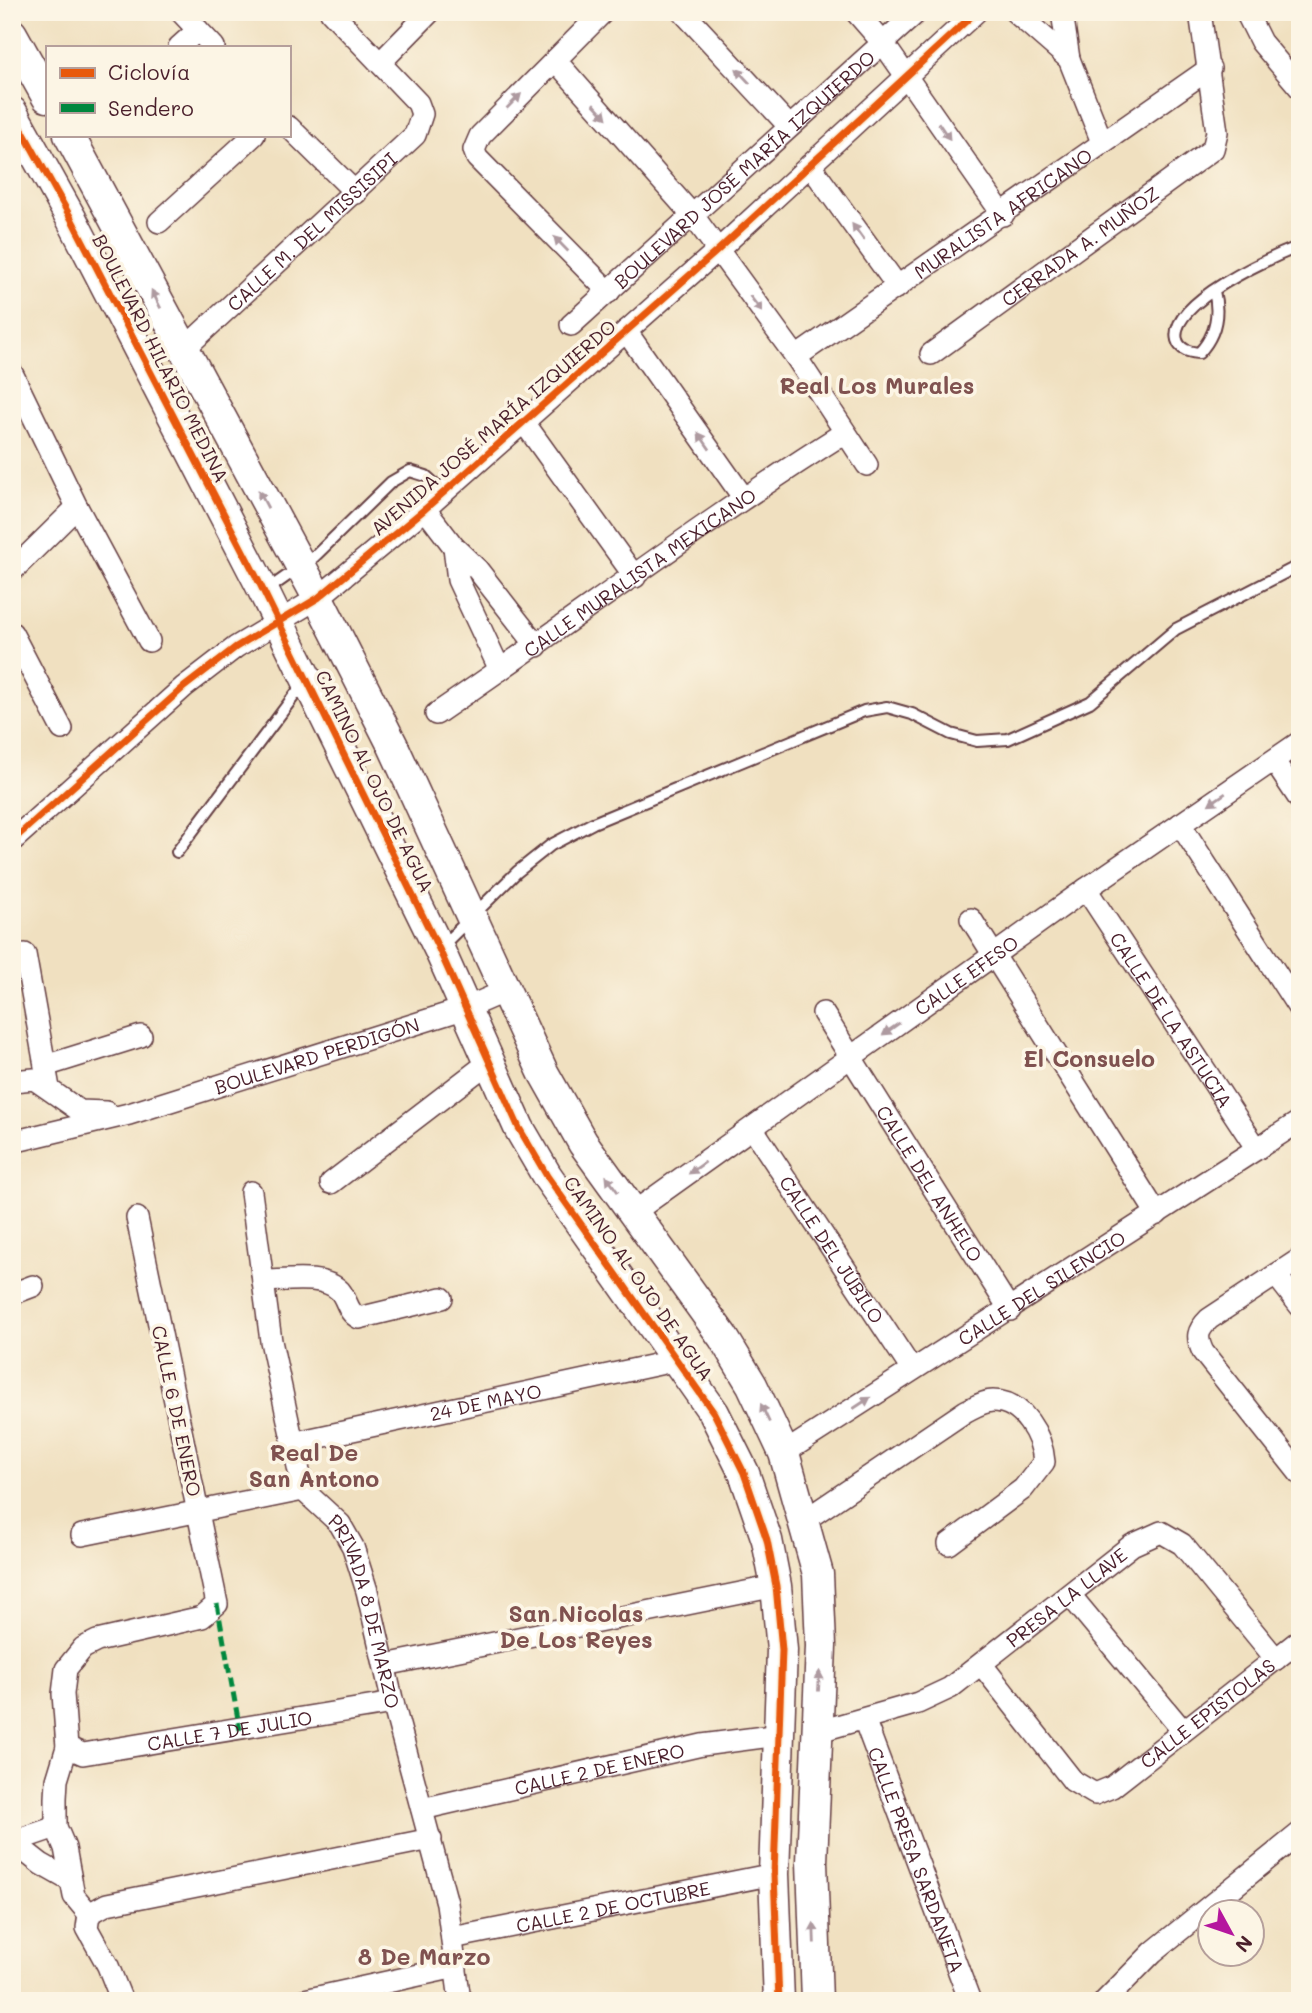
<svg xmlns="http://www.w3.org/2000/svg" width="1312" height="2013" font-family="Mali,sans-serif">
<style>
.lines{fill:none;stroke-linecap:round;stroke-linejoin:round}
.lane-casing{stroke:#633c41;stroke-width:14}
.street-casing{stroke:#633c41;stroke-width:24}
.secondary-casing{stroke:#633c41;stroke-width:33}
.lane{stroke:#fff;stroke-width:10}
.street{stroke:#fff;stroke-width:21}
.secondary{stroke:#fff;stroke-width:30}
.quiet{stroke:#00873e;stroke-width:5;stroke-dasharray:10 5;stroke-linecap:butt}
.cycleway-casing{stroke:#fcf5e5;stroke-width:11}
.cycleway{stroke:#e8590c;stroke-width:7}
.oneway{fill:#ae9aa0}
.labels{text-anchor:middle;dominant-baseline:central;stroke-width:7;stroke-linejoin:round;paint-order:stroke}
.street-label{font-size:19px;fill:#4a1f2b;stroke:#fcf5e5}
.quarter-label{font-size:23px;font-weight:bold;fill:#805250;stroke:#fcf5e5}
</style>
<rect width="100%" height="100%" fill="#fcf5e5"/>
<filter id="ink" filterUnits="userSpaceOnUse"><feTurbulence type="fractalNoise" baseFrequency=".0143" numOctaves="2"/><feDisplacementMap in="SourceGraphic" scale="14" xChannelSelector="R" yChannelSelector="G"/><feConvolveMatrix kernelMatrix="1 2 1 2 8 2 1 2 1" color-interpolation-filters="sRGB"/></filter>
<filter id="wash" filterUnits="userSpaceOnUse"><feTurbulence type="fractalNoise" baseFrequency=".00686" numOctaves="4" result="noise"/><feDisplacementMap in="SourceGraphic" scale="28" xChannelSelector="R" yChannelSelector="G"/><feGaussianBlur stdDeviation="1.57" result="paint"/><feColorMatrix in="noise" values="0 0 0 0 0 0 0 0 0 0 0 0 0 0 0 0 0 1.4 0 .05"/><feComposite in="paint" operator="in"/></filter>
<g filter="url(#wash)">
<rect width="100%" height="100%" fill="#f0e0c0"/>
</g>
<g filter="url(#ink)">
<g class="lines">
<!-- lane casing -->
<g class="lane-casing">
<g id="lane">
<path d="M1214,291c6,24 2,44 -15,62 -10,-1 -19,-3 -22,-13 -10,-37 95,-83 123,-94"/>
<polyline points="267,590 314,557 391,482 410,471 426,476 444,492"/>
<polyline points="177,852 303,684"/>
<polyline points="441,947 517,872 551,845 593,823 864,711 887,707 912,714 951,734 977,741 1008,739 1090,702 1176,629 1300,565"/>
</g>
</g>
<!-- street casing -->
<g class="street-casing">
<g id="street">
<polyline points="181,12 214,47"/>
<polyline points="603,12 480,136 474,150 477,158 609,292"/>
<polyline points="683,12 789,126"/>
<polyline points="856,12 883,43 1003,215"/>
<polyline points="1015,12 1069,59 1102,142"/>
<polyline points="1062,12 1069,59"/>
<polyline points="1246,12 1261,42 1300,88"/>
<polyline points="179,47 198,30"/>
<polyline points="555,60 694,217 796,357 867,465"/>
<polyline points="380,63 430,12"/>
<polyline points="289,127 356,193"/>
<polyline points="810,165 898,287"/>
<polyline points="159,222 254,135"/>
<path id="s1" d="M571,325l346,-313"/>
<polyline points="626,331 743,497"/>
<path id="s2" d="M183,350l232,-215 7,-21 -4,-11 -87,-91"/>
<path id="s3" d="M931,354l282,-205 4,-17 -17,-120"/>
<path id="s4" d="M796,357l414,-289"/>
<polyline points="12,373 77,507 149,641"/>
<polyline points="523,421 635,577"/>
<polyline points="425,509 454,547 477,569 537,646"/>
<polyline points="454,547 458,580 500,670"/>
<polyline points="12,571 77,507"/>
<polyline points="12,633 62,729"/>
<path id="s5" d="M436,714c137,-93 268,-193 408,-281"/>
<polyline points="1274,761 1300,800"/>
<polyline points="1180,824 1300,1010"/>
<polyline points="12,841 184,687 236,647 318,598 425,509 717,251 976,12"/>
<path id="s6" d="M1086,889l171,260"/>
<polyline points="971,919 1157,1214"/>
<polyline points="25,954 49,1088"/>
<path id="s7" d="M823,1013l187,297"/>
<polyline points="45,1066 141,1036"/>
<polyline points="12,1081 34,1079 80,1111 106,1112"/>
<path id="s8" d="M753,1129l159,241"/>
<path id="s9" d="M12,1142l117,-28 337,-106 37,-16"/>
<polyline points="331,1183 489,1062"/>
<path id="s10" d="M251,1192l20,149 32,149 37,34 13,23 14,44 26,112 54,200 13,98"/>
<path id="s11" d="M634,1212l452,-323 214,-147"/>
<path d="M1300,1259l-91,60c-12,12 -13,18 -6,33l97,122"/>
<polyline points="1276,1275 1300,1306"/>
<path d="M263,1281c22,0 61,-7 77,10 8,10 7,21 19,27l83,-20"/>
<polyline points="12,1294 33,1286"/>
<path id="s12" d="M292,1443l386,-83"/>
<path id="s13" d="M784,1453l516,-332"/>
<path d="M805,1520l161,-109c8,-4 18,-10 27,-10 30,0 49,35 51,61l-21,27 -74,55"/>
<polyline points="82,1535 303,1490"/>
<polyline points="1070,1595 1183,1731"/>
<polyline points="385,1665 776,1586"/>
<path id="s14" d="M982,1665l91,116 22,13 17,-7 188,-147"/>
<path id="s15" d="M864,1719l106,282"/>
<path id="s16" d="M816,1732l102,-29 32,-15 182,-143 29,-13 21,12 94,115"/>
<path id="s17" d="M67,1747l16,7 310,-51"/>
<path id="s18" d="M422,1809l280,-64 77,-10"/>
<polyline points="12,1842 56,1827"/>
<polyline points="13,1842 41,1864 71,1881"/>
<polyline points="89,1914 74,1896 65,1848 56,1827 56,1798 57,1780 67,1747 63,1694 66,1669 83,1648 97,1641 202,1617 217,1604 137,1218"/>
<polyline points="89,1914 107,1904 431,1839"/>
<polyline points="89,1914 87,1928 108,1966 122,2001"/>
<path id="s19" d="M452,1938l322,-64"/>
<polyline points="300,2001 456,1967"/>
<polyline points="1105,2001 1153,1952 1300,1833"/>
</g>
</g>
<!-- secondary casing -->
<g class="secondary-casing">
<g id="secondary">
<polyline points="12,34 47,97"/>
<polyline points="12,112 72,220 259,582 439,949 519,1128 547,1176 714,1413 744,1473 767,1540 776,1586 782,1650 774,1874 779,2001"/>
<polyline points="69,135 318,598 393,746 543,1072 583,1143 723,1337 752,1385 784,1453 818,1574 821,1646 812,1862 817,2001"/>
</g>
</g>
<!-- lane -->
<use href="#lane" class="lane"/>
<!-- street -->
<use href="#street" class="street"/>
<!-- secondary -->
<use href="#secondary" class="secondary"/>
<!-- quiet -->
<polyline class="quiet" points="217,1604 240,1730"/>
<!-- cycleway casing -->
<g class="cycleway-casing">
<g id="cycleway">
<polyline points="12,112 72,220 259,582 439,949 519,1128 547,1176 714,1413 744,1473 767,1540 776,1586 782,1650 774,1874 779,2001"/>
<polyline points="12,841 184,687 236,647 318,598 425,509 717,251 976,12"/>
</g>
</g>
<!-- cycleway -->
<use href="#cycleway" class="cycleway"/>
</g>
<!-- one-way arrows -->
<defs><path id="oneway-solid" d="M-6-.8H1V-3.2L6.5 0L1 3.2V.8H-6Z" transform="scale(1.75)"/></defs>
<g class="oneway">
<use href="#oneway-solid" transform="translate(743 76) rotate(-133)"/>
<use href="#oneway-solid" transform="translate(514 101) rotate(-45)"/>
<use href="#oneway-solid" transform="translate(600 111) rotate(48)"/>
<use href="#oneway-solid" transform="translate(944 131) rotate(55)"/>
<use href="#oneway-solid" transform="translate(858 232) rotate(-126)"/>
<use href="#oneway-solid" transform="translate(561 244) rotate(-134)"/>
<use href="#oneway-solid" transform="translate(156 299) rotate(-117)"/>
<use href="#oneway-solid" transform="translate(756 304) rotate(53)"/>
<use href="#oneway-solid" transform="translate(704 441) rotate(-125)"/>
<use href="#oneway-solid" transform="translate(263 499) rotate(-118)"/>
<use href="#oneway-solid" transform="translate(1217 799) rotate(146)"/>
<use href="#oneway-solid" transform="translate(891 1029) rotate(145)"/>
<use href="#oneway-solid" transform="translate(697 1168) rotate(145)"/>
<use href="#oneway-solid" transform="translate(612 1184) rotate(-126)"/>
<use href="#oneway-solid" transform="translate(862 1403) rotate(-33)"/>
<use href="#oneway-solid" transform="translate(765 1413) rotate(-115)"/>
<use href="#oneway-solid" transform="translate(819 1681) rotate(-87)"/>
<use href="#oneway-solid" transform="translate(814 1933) rotate(-92)"/>
</g>
</g>
<g class="labels">
<!-- street labels -->
<g class="street-label">
<text stroke="none"><textPath href="#s1" startOffset="233">BOULEVARD JOSÉ MARÍA IZQUIERDO</textPath></text>
<text stroke="none"><textPath href="#s4" startOffset="252">MURALISTA AFRICANO</textPath></text>
<text stroke="none"><textPath href="#s2" startOffset="175">CALLE M. DEL MISSISIPI</textPath></text>
<text stroke="none"><textPath href="#s3" startOffset="184">CERRADA A. MUÑOZ</textPath></text>
<text transform="translate(161 358) rotate(63)">BOULEVARD HILARIO MEDINA</text>
<text transform="translate(493 427) rotate(-41)">AVENIDA JOSÉ MARÍA IZQUIERDO</text>
<text stroke="none"><textPath href="#s5" startOffset="248">CALLE MURALISTA MEXICANO</textPath></text>
<text transform="translate(375 781) rotate(64)">CAMINO AL OJO DE AGUA</text>
<text stroke="none"><textPath href="#s11" startOffset="408">CALLE EFESO</textPath></text>
<text stroke="none"><textPath href="#s6" startOffset="156">CALLE DE LA ASTUCIA</textPath></text>
<text stroke="none"><textPath href="#s9" startOffset="317">BOULEVARD PERDIGÓN</textPath></text>
<text stroke="none"><textPath href="#s7" startOffset="201">CALLE DEL ANHELO</textPath></text>
<text stroke="none"><textPath href="#s8" startOffset="144">CALLE DEL JÚBILO</textPath></text>
<text transform="translate(639 1278) rotate(55)">CAMINO AL OJO DE AGUA</text>
<text stroke="none"><textPath href="#s13" startOffset="306">CALLE DEL SILENCIO</textPath></text>
<text stroke="none"><textPath href="#s12" startOffset="198">24 DE MAYO</textPath></text>
<text transform="translate(177 1411) rotate(78)">CALLE 6 DE ENERO</text>
<text stroke="none"><textPath href="#s16" startOffset="289">PRESA LA LLAVE</textPath></text>
<text stroke="none"><textPath href="#s10" startOffset="444">PRIVADA 8 DE MARZO</textPath></text>
<text stroke="none"><textPath href="#s14" startOffset="312">CALLE EPISTOLAS</textPath></text>
<text stroke="none"><textPath href="#s17" startOffset="166">CALLE 7 DE JULIO</textPath></text>
<text stroke="none"><textPath href="#s18" startOffset="182">CALLE 2 DE ENERO</textPath></text>
<text stroke="none"><textPath href="#s15" startOffset="150">CALLE PRESA SARDANETA</textPath></text>
<text stroke="none"><textPath href="#s19" startOffset="164">CALLE 2 DE OCTUBRE</textPath></text>
</g>
<!-- quarter labels -->
<g class="quarter-label">
<text x="877" y="385">Real Los Murales</text>
<text x="1089" y="1058">El Consuelo</text>
<text x="314" y="1452">Real De<tspan x="314" dy="26">San Antono</tspan></text>
<text x="576" y="1613">San Nicolas<tspan x="576" dy="26">De Los Reyes</tspan></text>
<text x="424" y="1956">8 De Marzo</text>
</g>
</g>
<!-- margin -->
<rect width="1312" height="2013" fill="none" stroke="#fcf5e5" stroke-width="42"/>
<!-- legend -->
<rect x="46" y="46" width="245" height="91" fill="#fcf5e5" stroke="#b59f9b" stroke-width="2"/>
<rect x="60" y="68" width="35" height="10" fill="#e8590c" stroke="#b59f9b" stroke-width="2"/>
<text x="108" y="80" font-size="21" fill="#4a1f2b">Ciclovía</text>
<rect x="60" y="103" width="35" height="10" fill="#00873e" stroke="#b59f9b" stroke-width="2"/>
<text x="108" y="116" font-size="21" fill="#4a1f2b">Sendero</text>
<!-- north arrow -->
<g transform="translate(1231 1933) rotate(130)"><circle r="33" fill="#fcf5e5" stroke="#b59f9b" stroke-width="2"/>
<path d="M0-5L12 26L0 18L-12 26Z" fill="#b5179e"/>
<text y="-10" font-size="19" font-weight="bold" text-anchor="middle" fill="#4a1f2b">N</text>
</g>
</svg>
